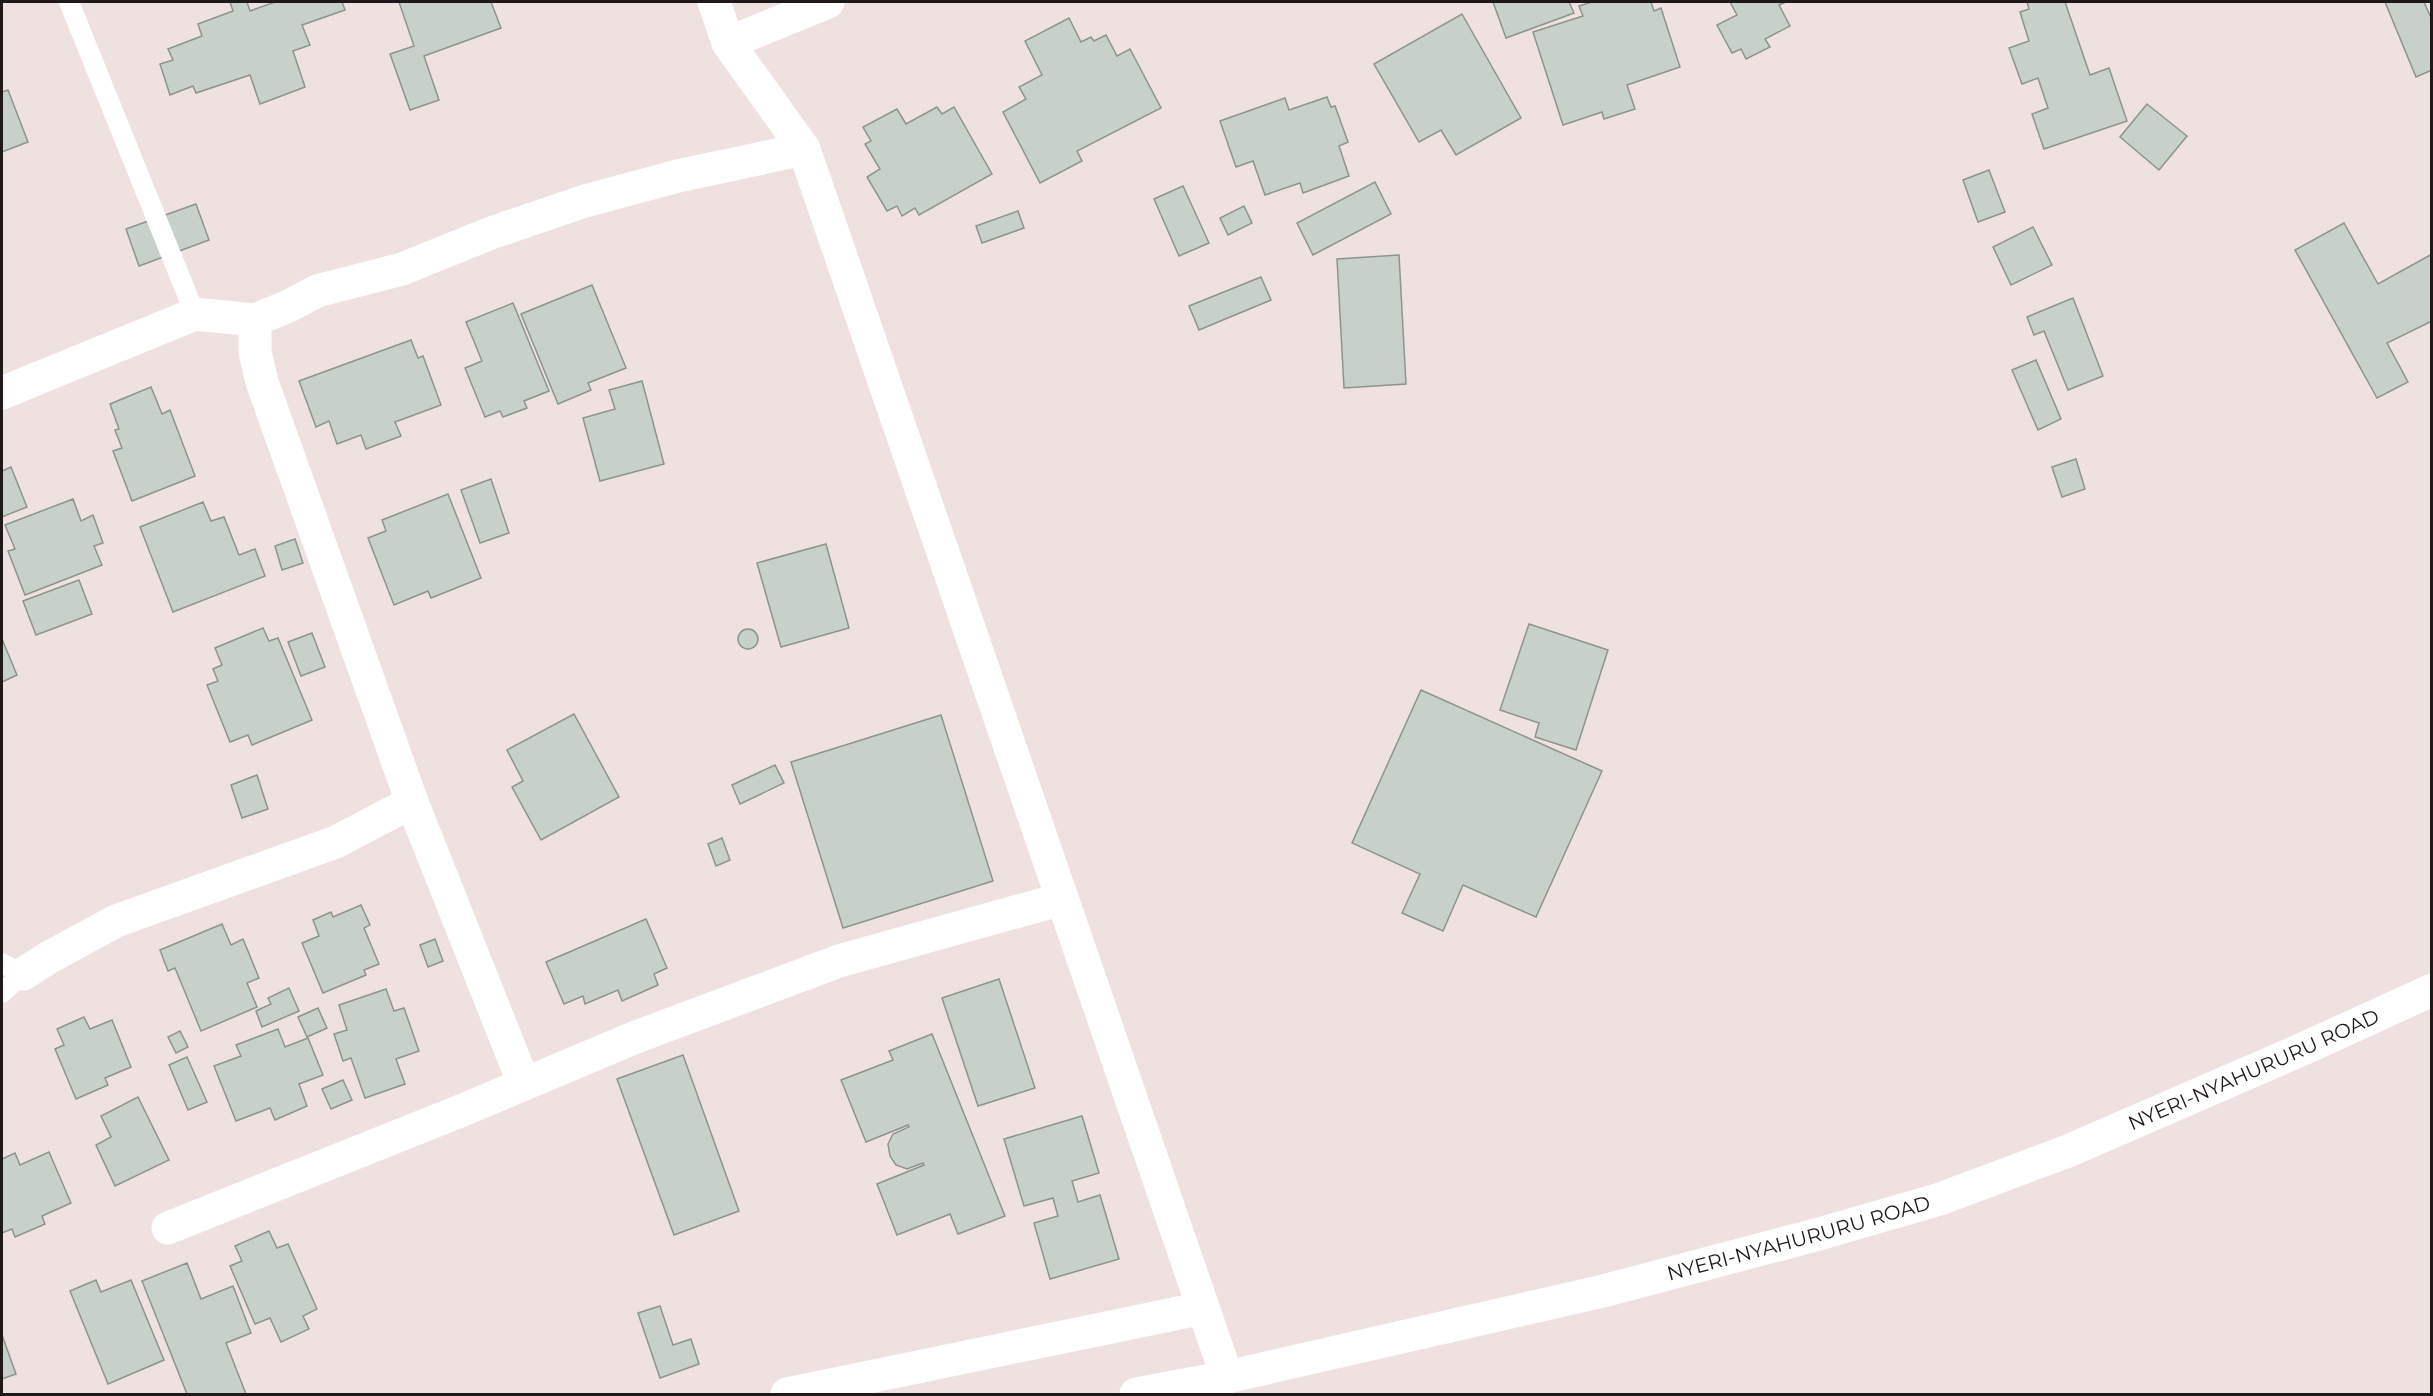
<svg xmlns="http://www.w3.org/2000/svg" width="2433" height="1396" font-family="Montserrat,sans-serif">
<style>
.building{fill:#c7d1c9;stroke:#8c958d;stroke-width:1.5}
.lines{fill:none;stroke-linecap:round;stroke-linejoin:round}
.lane{stroke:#fff;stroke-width:20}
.street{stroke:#fff;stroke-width:33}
.secondary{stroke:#fff;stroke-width:33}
.labels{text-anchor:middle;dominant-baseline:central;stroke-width:6;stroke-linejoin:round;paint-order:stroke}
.street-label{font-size:20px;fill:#1f1a19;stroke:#fff}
</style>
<rect width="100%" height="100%" fill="#efe1e0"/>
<!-- building -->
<g class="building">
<polygon points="230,2 247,2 250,11 275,2 342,2 345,10 302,25 310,45 293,51 305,87 260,104 250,75 196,93 193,86 170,95 160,64 173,60 168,49 202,36 198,24 233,11"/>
<polygon points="399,2 491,2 501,28 424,56 439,100 410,110 390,54 414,46"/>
<polygon points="1493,2 1569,2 1574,13 1506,38"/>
<polygon points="1592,2 1651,2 1654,11 1661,8 1680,67 1627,85 1635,109 1604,119 1602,112 1563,125 1533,32 1583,16 1579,6"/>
<polygon points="1730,2 1786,2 1779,5 1790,26 1765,39 1770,47 1746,59 1741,49 1732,53 1717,25 1737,15"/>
<polygon points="2027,2 2065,2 2090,75 2109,68 2127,121 2044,149 2032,114 2048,108 2038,78 2022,84 2009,48 2029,41 2020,12 2029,9"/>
<polygon points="2385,2 2424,2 2432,20 2432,70 2416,77"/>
<polygon points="1462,14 1521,118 1456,155 1441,130 1419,142 1374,64"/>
<polygon points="1069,18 1081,42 1091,37 1094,41 1106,35 1117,56 1130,49 1161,108 1077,151 1082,161 1040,183 1003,112 1026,99 1019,87 1042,75 1025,41"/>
<polygon points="8,90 28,142 2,152 2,92"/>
<polygon points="1327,97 1331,107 1335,106 1348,142 1339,146 1349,176 1303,193 1300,183 1265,195 1253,161 1236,167 1220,121 1285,98 1289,110"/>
<polygon points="2147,104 2187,136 2159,170 2120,137"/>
<polygon points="937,107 942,114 954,107 992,174 919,215 915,208 902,216 897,206 887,211 867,177 880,169 865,144 871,141 863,127 897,109 906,124"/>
<polygon points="1989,170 2005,212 1978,222 1963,180"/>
<polygon points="1375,182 1391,214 1313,255 1297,223"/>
<polygon points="1183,186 1209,243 1179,256 1154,199"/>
<polygon points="196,204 209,240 139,266 126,229"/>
<polygon points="1244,206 1252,223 1228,235 1220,218"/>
<polygon points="1018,211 1024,228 982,243 976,226"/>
<polygon points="2344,223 2378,284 2432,254 2432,321 2387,343 2408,382 2377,398 2295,250"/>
<polygon points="2033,227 2052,265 2011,285 1993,247"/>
<polygon points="1399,255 1406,384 1344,388 1337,259"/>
<polygon points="1261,277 1271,300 1199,330 1189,306"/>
<polygon points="592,285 626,368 588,383 591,390 558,404 521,314"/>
<polygon points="2073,298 2103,376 2068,390 2044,331 2034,335 2027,317"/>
<polygon points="513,303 549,391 524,401 527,408 503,417 500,411 485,417 465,368 482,361 466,322"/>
<polygon points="411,340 418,358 423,356 441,405 395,422 401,436 366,449 361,435 337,444 329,421 316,427 299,381"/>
<polygon points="2036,360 2061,419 2038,430 2012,370"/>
<polygon points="642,381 664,464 600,481 583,418 615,409 609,390"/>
<polygon points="151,387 162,414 170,410 195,476 132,501 113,451 122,448 115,430 119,429 110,404"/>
<polygon points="2076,459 2085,489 2062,497 2052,467"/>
<polygon points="11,467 27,507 2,517 2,471"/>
<polygon points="491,479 509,533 480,543 461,490"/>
<polygon points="448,494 481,578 431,598 428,591 394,605 368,538 386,531 382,520"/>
<polygon points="73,499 81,521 93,515 103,543 94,546 102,565 25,595 8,551 15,549 5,525"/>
<polygon points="203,502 211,521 224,517 239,555 255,549 265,576 173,612 140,527"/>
<polygon points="295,539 303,563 282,570 275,546"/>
<polygon points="826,544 849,628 781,647 757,563"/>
<polygon points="79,580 92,614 36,635 23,601"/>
<polygon points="1529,624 1608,650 1576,750 1535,737 1539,723 1500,710"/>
<polygon points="263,628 269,641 278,638 312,720 252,745 248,735 230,742 207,685 218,681 213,669 222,665 215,648"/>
<circle cx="748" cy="639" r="10"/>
<polygon points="312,633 325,667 301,676 288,642"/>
<polygon points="2,639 17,675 2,682"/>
<polygon points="1421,690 1602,771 1536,917 1463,885 1443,931 1402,913 1420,874 1352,843"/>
<polygon points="574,714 619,797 541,840 512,787 523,781 507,750"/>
<polygon points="941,715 993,881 843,928 791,762"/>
<polygon points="775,765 784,783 740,804 732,785"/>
<polygon points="257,775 268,809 242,818 231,785"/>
<polygon points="722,838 730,860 716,866 708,844"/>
<polygon points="361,905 370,925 364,928 379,964 364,970 366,975 323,993 302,943 319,936 313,920 331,912 333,917"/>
<polygon points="646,919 667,968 654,974 658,985 622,1001 618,990 585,1004 583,996 564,1004 546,962"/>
<polygon points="222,924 231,945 243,939 259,978 247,983 257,1007 201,1031 175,968 168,971 160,950"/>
<polygon points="435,939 443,961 428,967 420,945"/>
<polygon points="999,979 1035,1088 978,1106 942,998"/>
<polygon points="289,988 299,1011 262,1027 256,1011 271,1004 268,998"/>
<polygon points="386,989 394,1011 404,1008 419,1051 396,1059 405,1084 365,1098 351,1058 343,1061 334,1034 347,1030 339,1005"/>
<polygon points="318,1008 327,1028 307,1037 298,1017"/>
<polygon points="84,1017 90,1029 112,1020 131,1067 105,1078 108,1085 76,1099 55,1049 64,1045 57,1029"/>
<polygon points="278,1029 285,1047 308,1038 323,1075 299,1084 307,1106 275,1120 270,1108 236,1121 214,1066 241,1056 236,1045"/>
<polygon points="180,1031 188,1047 176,1053 168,1037"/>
<polygon points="932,1034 1005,1216 958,1234 950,1214 897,1235 877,1184 924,1165 923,1163 907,1169 896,1165 890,1156 888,1144 893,1134 909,1127 908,1125 866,1142 841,1080 893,1060 889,1051"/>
<polygon points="683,1055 739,1211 674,1235 617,1079"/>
<polygon points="187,1057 207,1102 188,1110 169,1065"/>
<polygon points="343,1080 352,1100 331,1109 322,1089"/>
<polygon points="138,1097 169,1160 115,1186 96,1145 111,1137 101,1116"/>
<polygon points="1082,1116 1099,1173 1072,1181 1078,1202 1100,1195 1119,1259 1050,1279 1034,1223 1058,1216 1053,1198 1024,1206 1004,1139"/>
<polygon points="49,1152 71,1203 42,1216 45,1224 15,1237 12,1229 2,1233 2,1159 15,1153 20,1165"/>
<polygon points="269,1231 277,1248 288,1244 317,1309 303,1316 309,1329 281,1342 270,1318 255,1324 230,1266 242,1261 235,1246"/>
<polygon points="187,1263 201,1299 233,1286 251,1333 226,1343 246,1394 187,1394 142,1281"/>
<polygon points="96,1280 101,1292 131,1280 164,1360 108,1384 70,1291"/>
<polygon points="660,1306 673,1345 691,1339 699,1364 660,1378 638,1313"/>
<polygon points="2,1335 16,1374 2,1379"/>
</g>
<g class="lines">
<!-- lane -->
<g class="lane">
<polyline points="69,2 195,314"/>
<polyline points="2,963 23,974 2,993"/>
</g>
<!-- street -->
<g class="street">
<polyline points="714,2 728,43 804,149 1227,1377"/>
<polyline points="728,43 828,2"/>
<polyline points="2,393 195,314 255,320"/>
<polyline points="23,974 48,958 116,921 336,842 412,802"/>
<polyline points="524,1084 412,802 262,382 255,352 255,320 289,306 317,291 402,269 491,233 585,201 678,176 804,149"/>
<polyline points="168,1228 458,1112 636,1037 839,961 1062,899"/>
<polyline points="787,1394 1203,1308"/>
</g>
<!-- secondary -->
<path class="secondary" id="s1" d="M1136,1394l91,-17 376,-86 216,-57 121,-35 128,-48 237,-103 127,-58"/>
</g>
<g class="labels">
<!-- street labels -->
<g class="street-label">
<text stroke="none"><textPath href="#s1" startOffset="1167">NYERI-NYAHURURU ROAD</textPath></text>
<text stroke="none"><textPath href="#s1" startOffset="681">NYERI-NYAHURURU ROAD</textPath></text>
</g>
</g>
<!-- border -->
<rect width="2433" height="1396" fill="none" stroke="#1f1a19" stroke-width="6"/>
</svg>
